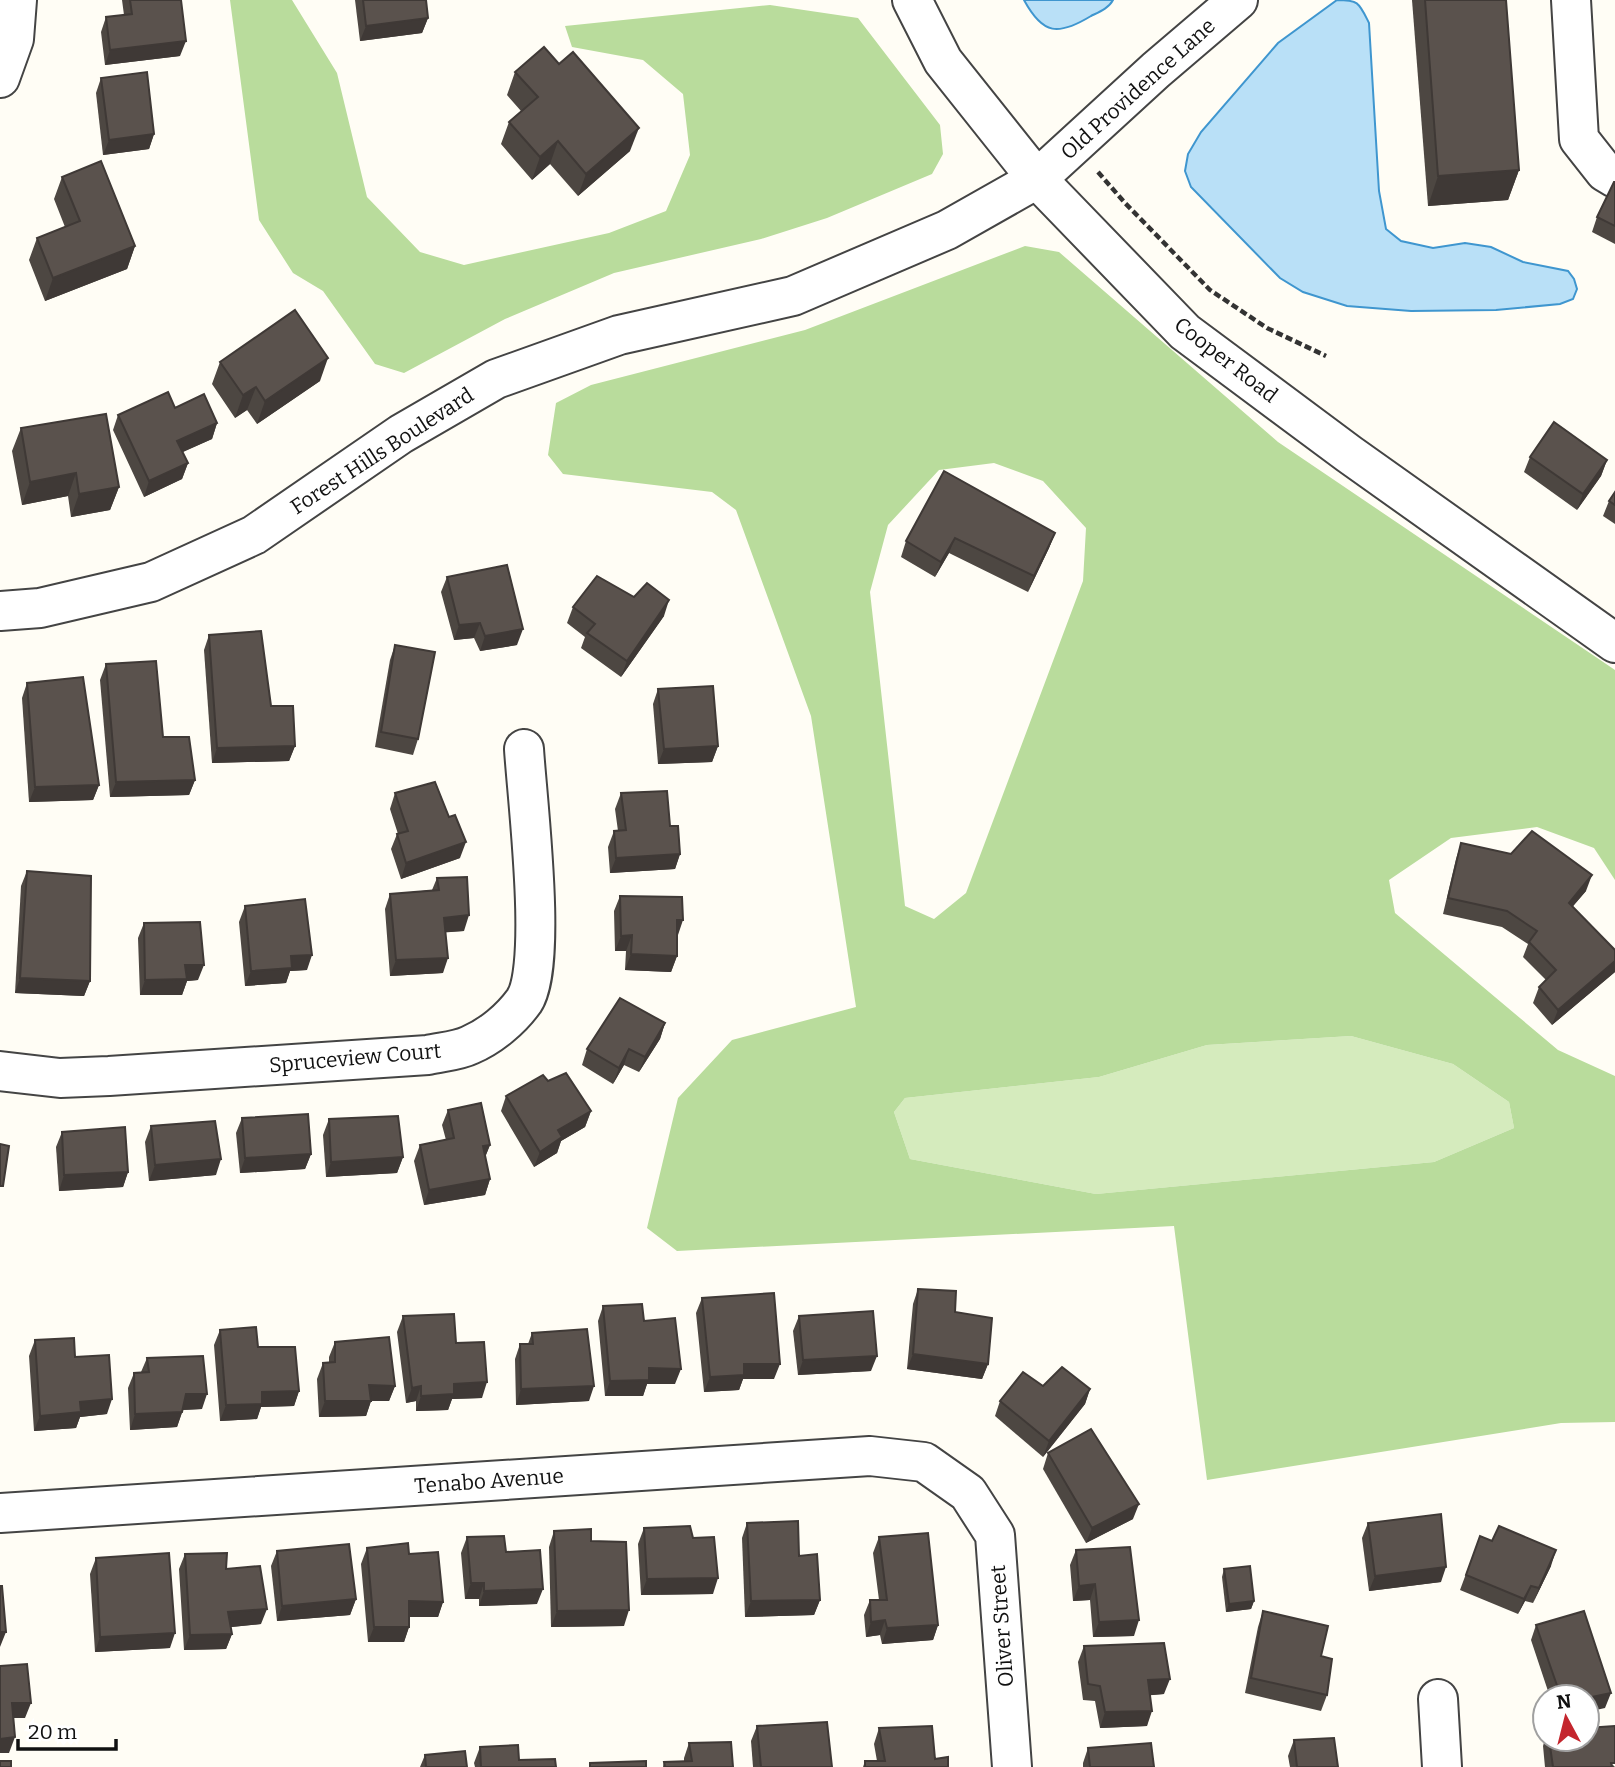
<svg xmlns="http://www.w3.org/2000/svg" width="1615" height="1767" font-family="Bitter,serif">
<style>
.green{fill:#d5ebbd}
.forest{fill:#b9dc9c;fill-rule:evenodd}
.water{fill:#b9e0f7;stroke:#3f96cf;stroke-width:2}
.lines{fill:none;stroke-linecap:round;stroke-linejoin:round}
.minor-casing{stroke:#444;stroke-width:42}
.path{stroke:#333;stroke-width:4.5;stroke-dasharray:7 3.5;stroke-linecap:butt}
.minor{stroke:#fff;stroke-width:38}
.wall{fill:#4d4742}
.shaded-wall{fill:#3f3936}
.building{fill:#5a524d;stroke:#3f3936;stroke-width:2}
.labels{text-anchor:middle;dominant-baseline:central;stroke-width:7;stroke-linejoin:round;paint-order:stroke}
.street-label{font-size:21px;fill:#111;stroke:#fff}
</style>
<rect width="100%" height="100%" fill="#fffdf5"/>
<!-- green -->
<polygon class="green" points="1351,1036 1453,1064 1509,1102 1514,1128 1434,1162 1096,1194 910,1159 894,1112 905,1098 1099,1077 1207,1045"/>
<!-- forest -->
<g class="forest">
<polygon points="230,0 292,0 337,73 367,197 420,252 464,265 609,233 666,211 690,155 683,94 643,60 572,47 565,26 770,5 858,18 940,125 943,154 932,174 827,218 761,239 614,273 505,319 404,373 375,364 323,291 293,273 259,220"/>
<path d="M1025,246l34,6 219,190 337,228v210l-21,-32 -57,-21 -86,11 -62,42 6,33 163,137 57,26v346l-54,1 -354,57 -33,-254 -497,25 -30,-23 31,-130 54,-58 124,-33 -45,-291 -75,-206 -24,-18 -149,-18 -15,-19 8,-52 35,-18 214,-55zM994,463l49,18 43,47 -3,53 -117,312 -32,26 -29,-13 -35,-314 18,-67 51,-55zM1351,1036l102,28 56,38 5,26 -80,34 -338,32 -186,-35 -16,-47 11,-14 194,-21 108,-32z"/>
</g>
<!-- water -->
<g class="water">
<path d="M1024,0h89c-4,8 -14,12 -22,16 -33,20 -48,19 -67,-16z"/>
<path d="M1337,0c22,0 22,3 32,23l10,168 7,38 15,12 32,7 32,-5 26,4 32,15 45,9 6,8 3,10 -4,10 -13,5 -64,6 -85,1 -64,-5 -44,-14 -23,-14 -89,-91 -6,-16 3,-17 13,-22 77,-89z"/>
</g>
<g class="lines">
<!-- minor casing -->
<g class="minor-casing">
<g id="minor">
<polyline points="912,0 943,61 1037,179 1185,332 1349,454 1615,643"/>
<polyline points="1571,0 1579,139 1605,172 1615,178"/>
<polyline points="0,78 14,39 17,0"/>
<polyline points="0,611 40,608 151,582 254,535 401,434 496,379 619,335 793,296 947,230 1037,179 1156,70 1238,0"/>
<path d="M0,1071l60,7 49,-2 319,-21c13,-3 30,-4 42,-10 21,-9 41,-26 54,-44 24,-35 3,-203 0,-252"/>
<polyline points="0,1513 870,1456 924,1462 968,1493 995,1535 1012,1767"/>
<polyline points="1438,1699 1442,1767"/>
</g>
</g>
<!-- path -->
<polyline class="path" points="1098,172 1125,203 1210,290 1267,328 1326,356"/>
<!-- minor -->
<use href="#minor" class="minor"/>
</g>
<!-- wall -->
<g class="wall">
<polygon points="122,0 181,0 180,56 105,65 101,32 106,17 124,15"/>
<polygon points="355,0 426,0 428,18 422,33 360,41"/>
<polygon points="1412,0 1506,0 1519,170 1508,200 1428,206"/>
<polygon points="515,72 630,151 578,196 550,164 532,180 501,144 509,122 521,111 507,95"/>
<polygon points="101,78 154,134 149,149 103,155 96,93"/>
<polygon points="62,177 135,246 127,269 45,301 29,260 37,238 65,227 54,199"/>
<polygon points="1615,182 1615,244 1592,232 1597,217"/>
<polygon points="220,362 320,381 257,424 247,410 235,418 212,384"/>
<polygon points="118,415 217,423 212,439 182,452 188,463 182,479 144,497 113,430"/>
<polygon points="21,428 119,487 110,510 71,517 68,496 22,505 12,451"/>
<polygon points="1530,457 1607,460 1601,476 1577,510 1524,472"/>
<polygon points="944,471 1055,533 1049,548 1028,592 949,553 935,577 901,557 906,541"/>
<polygon points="1615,492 1615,524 1603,516 1609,501"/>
<polygon points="447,577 517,645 480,651 474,638 454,640 441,592"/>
<polygon points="573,607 664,616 621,677 581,648 585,637 567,623"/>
<polygon points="209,635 271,706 295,746 289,761 212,763 204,650"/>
<polygon points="395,645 418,739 413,755 375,747 390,660"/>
<polygon points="106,664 195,780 189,795 110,797 100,680"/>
<polygon points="27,683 99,785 93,800 29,802 22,698"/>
<polygon points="658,689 718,746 712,762 658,764 653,704"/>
<polygon points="395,793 449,817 460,858 401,879 391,849 397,834 398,834 390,809"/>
<polygon points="621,793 680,854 675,869 610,873 608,847 614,831 618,831 615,809"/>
<polygon points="1461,843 1586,891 1572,907 1615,950 1615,972 1552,1025 1533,1003 1539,987 1546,980 1523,957 1528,944 1502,927 1443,914 1456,859"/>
<polygon points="27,871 90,981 84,996 15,993 21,886"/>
<polygon points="437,878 464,931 445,932 443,973 390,976 385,909 390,894 432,890"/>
<polygon points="620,896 678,935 677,936 677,956 671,972 625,970 626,951 615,951 614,911"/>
<polygon points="245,906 307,970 290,971 286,983 245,986 239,922"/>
<polygon points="144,923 198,980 187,981 182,995 140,995 138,938"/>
<polygon points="665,1023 660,1039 639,1072 624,1065 613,1084 582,1065 587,1049"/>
<polygon points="548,1081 591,1111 585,1127 561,1141 557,1153 534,1167 501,1111 506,1096"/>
<polygon points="448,1110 490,1145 485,1157 490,1179 485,1195 424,1205 414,1161 420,1145 446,1140 442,1125"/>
<polygon points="242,1118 311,1154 305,1169 240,1173 236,1133"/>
<polygon points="329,1119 403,1157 397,1173 326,1177 323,1135"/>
<polygon points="151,1126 216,1175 149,1181 145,1142"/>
<polygon points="62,1132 128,1172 123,1187 59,1191 56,1147"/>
<polygon points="918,1289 988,1364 982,1379 907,1369 913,1304"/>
<polygon points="702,1298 774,1379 743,1379 739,1390 704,1392 696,1313"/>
<polygon points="603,1306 644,1321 675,1384 647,1384 643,1396 605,1396 598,1321"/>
<polygon points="403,1316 456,1343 482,1398 452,1399 448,1410 416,1411 416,1401 406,1403 397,1332"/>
<polygon points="799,1316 871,1371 798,1375 793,1331"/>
<polygon points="220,1330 258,1347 299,1391 294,1406 261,1407 257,1419 220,1421 214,1345"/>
<polygon points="532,1333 589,1401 516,1405 515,1359 520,1344 528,1344"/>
<polygon points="35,1340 75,1357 107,1414 80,1417 76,1428 34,1431 29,1356"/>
<polygon points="335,1342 395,1386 389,1401 371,1401 366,1416 319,1417 317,1379 323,1363 329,1363 329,1357"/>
<polygon points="147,1358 202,1409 183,1410 177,1427 130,1430 128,1388 134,1373 141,1372"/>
<polygon points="1043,1386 1090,1389 1085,1404 1043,1457 995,1416 1000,1401"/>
<polygon points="1048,1453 1133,1519 1086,1543 1043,1469"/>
<polygon points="747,1523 799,1556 820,1600 814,1615 745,1617 742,1538"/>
<polygon points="1368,1523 1441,1582 1369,1591 1362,1538"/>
<polygon points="644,1528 693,1538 713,1594 641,1595 638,1544"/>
<polygon points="554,1531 591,1541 624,1626 551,1627 549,1547"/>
<polygon points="1480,1536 1551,1566 1533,1603 1525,1601 1518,1614 1460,1590"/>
<polygon points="467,1537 537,1604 479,1606 479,1599 465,1599 461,1553"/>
<polygon points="879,1537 938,1625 933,1640 882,1644 880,1635 866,1637 864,1615 870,1600 879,1600 873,1553"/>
<polygon points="367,1548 409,1554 443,1602 438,1617 409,1617 409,1627 404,1642 368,1642 361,1564"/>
<polygon points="1076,1550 1134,1636 1093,1637 1090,1600 1073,1601 1070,1565"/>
<polygon points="277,1551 356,1599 350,1615 277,1621 271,1566"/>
<polygon points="185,1554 226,1569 261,1624 231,1627 232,1634 226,1649 184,1650 179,1569"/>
<polygon points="96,1558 170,1648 95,1652 90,1574"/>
<polygon points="1224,1569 1254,1601 1251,1609 1226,1612 1222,1577"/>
<polygon points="1263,1611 1321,1656 1327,1695 1321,1711 1245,1693 1258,1627"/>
<polygon points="1536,1625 1605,1708 1587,1697 1550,1697 1531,1640"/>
<polygon points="1084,1646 1164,1694 1150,1695 1147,1726 1100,1728 1095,1701 1083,1700 1078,1662"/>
<polygon points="757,1726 832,1767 753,1767 751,1741"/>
<polygon points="879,1728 935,1759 948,1767 863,1767 865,1761 877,1761 874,1744"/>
<polygon points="1545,1739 1587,1739 1615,1767 1545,1767 1543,1746"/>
<polygon points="1294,1740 1338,1767 1290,1767 1288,1756"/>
<polygon points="689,1743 733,1767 663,1767 664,1762 684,1761 684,1758"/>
<polygon points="480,1747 519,1760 556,1767 475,1767 474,1763"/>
<polygon points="1088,1748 1154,1767 1083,1767 1083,1763"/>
<polygon points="425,1755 467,1767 420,1767"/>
</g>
<!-- shaded-wall -->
<g class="shaded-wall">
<polygon points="428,18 422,33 360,41 366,26"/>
<polygon points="186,41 180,56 105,65 110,50"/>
<polygon points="639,128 630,151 578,196 586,174"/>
<polygon points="154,134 149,149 103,155 109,140"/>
<polygon points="558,141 550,164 532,180 540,157"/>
<polygon points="1519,170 1508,200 1428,206 1438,176"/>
<polygon points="135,246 127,269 45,301 53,278"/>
<polygon points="328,358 320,381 257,424 265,401"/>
<polygon points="256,387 247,410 235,418 243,395"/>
<polygon points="217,423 212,439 172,457 177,441"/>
<polygon points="1607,460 1601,476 1577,510 1583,494"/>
<polygon points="188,463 182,479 144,497 149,481"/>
<polygon points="76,473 68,496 22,505 30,482"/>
<polygon points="119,487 110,510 71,517 79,494"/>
<polygon points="1055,533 1049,548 1028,592 1034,576"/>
<polygon points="955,538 949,553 935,577 941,562"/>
<polygon points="669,600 664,616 621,677 627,661"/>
<polygon points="480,623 474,638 454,640 459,625"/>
<polygon points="523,629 517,645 480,651 485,636"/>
<polygon points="295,746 289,761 212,763 217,748"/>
<polygon points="718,746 712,762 658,764 664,749"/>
<polygon points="195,780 189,795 110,797 116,782"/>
<polygon points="99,785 93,800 29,802 35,787"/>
<polygon points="466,842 460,858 401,879 406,863"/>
<polygon points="680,854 675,869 610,873 616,858"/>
<polygon points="1592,875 1586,891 1563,918 1569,903"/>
<polygon points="469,915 464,931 438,933 444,918"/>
<polygon points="677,920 683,920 678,935 671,936"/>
<polygon points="632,935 626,951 615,951 621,936"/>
<polygon points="631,954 677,956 671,972 625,970"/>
<polygon points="312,955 307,970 290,971 286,983 245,986 251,971 291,956"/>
<polygon points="448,958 443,973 390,976 396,960"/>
<polygon points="1615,961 1615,972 1552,1025 1558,1010"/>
<polygon points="185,965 204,965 198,980 187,981 182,995 140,995 145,980"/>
<polygon points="20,978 90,981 84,996 15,993"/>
<polygon points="665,1023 660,1039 639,1072 645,1057"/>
<polygon points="629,1049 624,1065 613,1084 619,1068"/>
<polygon points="591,1111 585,1127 561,1141 557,1153 534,1167 540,1152 558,1130"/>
<polygon points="490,1145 484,1160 483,1146"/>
<polygon points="311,1154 305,1169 240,1173 245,1158"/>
<polygon points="403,1157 397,1173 326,1177 331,1162"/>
<polygon points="221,1159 216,1175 149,1181 155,1165"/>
<polygon points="128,1172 123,1187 59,1191 64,1175"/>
<polygon points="490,1179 485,1195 424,1205 429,1190"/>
<polygon points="913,1354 988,1364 982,1379 907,1369"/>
<polygon points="877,1356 871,1371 798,1375 803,1360"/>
<polygon points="744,1364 780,1364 774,1379 743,1379 739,1390 704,1392 710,1377"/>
<polygon points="649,1368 681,1369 675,1384 647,1384 643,1396 605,1396 610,1381"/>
<polygon points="487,1382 482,1398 452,1399 448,1410 416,1411 421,1396 454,1384"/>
<polygon points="369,1385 395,1386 389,1401 364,1401"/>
<polygon points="421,1386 416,1401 406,1403 412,1388"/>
<polygon points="594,1386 589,1401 516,1405 521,1389"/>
<polygon points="1090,1389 1085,1404 1043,1457 1049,1441"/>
<polygon points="299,1391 294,1406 261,1407 257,1419 220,1421 226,1405 262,1392"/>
<polygon points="186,1394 207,1394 202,1409 181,1410"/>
<polygon points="112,1399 107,1414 80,1417 76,1428 34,1431 40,1416 80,1402"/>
<polygon points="325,1401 371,1401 366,1416 319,1417"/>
<polygon points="182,1412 177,1427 130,1430 135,1414"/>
<polygon points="1139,1504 1133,1519 1086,1543 1092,1528"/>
<polygon points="1556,1550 1551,1566 1533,1603 1539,1588"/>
<polygon points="1446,1567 1441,1582 1369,1591 1375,1576"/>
<polygon points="718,1578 713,1594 641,1595 647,1579"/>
<polygon points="471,1583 484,1583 479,1599 465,1599"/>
<polygon points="1095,1584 1090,1600 1073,1601 1079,1586"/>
<polygon points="1531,1586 1525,1601 1518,1614 1524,1599"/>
<polygon points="543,1589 537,1604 479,1606 484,1591"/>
<polygon points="356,1599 350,1615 277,1621 282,1606"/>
<polygon points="820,1600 814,1615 745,1617 751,1601"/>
<polygon points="409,1601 443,1602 438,1617 404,1617"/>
<polygon points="1254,1601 1251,1609 1226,1612 1229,1604"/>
<polygon points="267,1609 261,1624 222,1628 228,1612"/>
<polygon points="629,1610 624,1626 551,1627 557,1611"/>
<polygon points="885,1620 880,1635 866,1637 871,1622"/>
<polygon points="1139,1620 1134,1636 1093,1637 1099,1622"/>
<polygon points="938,1625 933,1640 882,1644 887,1628"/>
<polygon points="374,1627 409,1627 404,1642 368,1642"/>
<polygon points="0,1632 6,1632 0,1647"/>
<polygon points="175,1633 170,1648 95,1652 100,1637"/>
<polygon points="232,1634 226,1649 184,1650 190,1635"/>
<polygon points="1170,1679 1164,1694 1142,1696 1148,1680"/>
<polygon points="1611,1693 1605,1708 1587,1712 1587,1698"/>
<polygon points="12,1703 31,1703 25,1718 6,1718"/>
<polygon points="1152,1711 1147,1726 1100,1728 1105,1712"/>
<polygon points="15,1737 9,1753 0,1753 0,1739"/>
</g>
<!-- building -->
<g class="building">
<polygon points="130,0 181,0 186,41 110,50 106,17 132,14"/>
<polygon points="363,0 426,0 428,18 366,26"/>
<polygon points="1425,0 1506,0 1519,170 1438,176"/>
<polygon points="544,47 559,64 573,52 639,128 586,174 558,141 540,157 509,122 538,97 515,72"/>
<polygon points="147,72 154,134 109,140 101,78"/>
<polygon points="101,161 135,246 53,278 37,238 80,221 62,177"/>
<polygon points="1614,182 1615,182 1615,226 1597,217"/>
<polygon points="295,310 328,358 265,401 256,387 243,395 220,362"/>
<polygon points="168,392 175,408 204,394 217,423 177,441 188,463 149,481 118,415"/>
<polygon points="106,414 119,487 79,494 76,473 30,482 21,428"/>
<polygon points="1554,422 1607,460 1583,494 1530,457"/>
<polygon points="944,471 1055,533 1034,576 955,538 941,562 906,541"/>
<polygon points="1615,492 1615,505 1609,501"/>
<polygon points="507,565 523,629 485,636 480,623 459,625 447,577"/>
<polygon points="597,576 634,597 647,583 669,600 627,661 587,633 595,624 573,607"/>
<polygon points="261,631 271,706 293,706 295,746 217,748 209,635"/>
<polygon points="395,645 435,652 418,739 381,732"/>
<polygon points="156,661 163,737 189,737 195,780 116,782 106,664"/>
<polygon points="83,677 99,785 35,787 27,683"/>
<polygon points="713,686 718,746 664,749 658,689"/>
<polygon points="435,782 449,817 455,815 466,842 406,863 397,834 408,831 395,793"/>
<polygon points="667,791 670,826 678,826 680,854 616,858 614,831 626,830 621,793"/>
<polygon points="1532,831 1592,875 1569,903 1615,950 1615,961 1558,1010 1539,987 1556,970 1529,942 1537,931 1507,911 1448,898 1461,843 1511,854"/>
<polygon points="27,871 91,876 90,981 20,978"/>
<polygon points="467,877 469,915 444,918 448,958 396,960 390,894 439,890 437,878"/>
<polygon points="620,896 682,897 683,920 677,920 677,956 631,954 632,935 621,936"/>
<polygon points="305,899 312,955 291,956 292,968 251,971 245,906"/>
<polygon points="200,922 204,965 185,965 187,979 145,980 144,923"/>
<polygon points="620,998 665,1023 645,1057 629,1049 619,1068 587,1049"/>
<polygon points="566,1073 591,1111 558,1130 562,1137 540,1152 506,1096 543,1075 548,1081"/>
<polygon points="481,1103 490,1145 483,1146 490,1179 429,1190 420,1145 454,1138 448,1110"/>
<polygon points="308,1114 311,1154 245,1158 242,1118"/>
<polygon points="398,1116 403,1157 331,1162 329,1119"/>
<polygon points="215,1121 221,1159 155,1165 151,1126"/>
<polygon points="125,1127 128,1172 64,1175 62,1132"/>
<polygon points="0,1144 9,1146 3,1186 0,1186"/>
<polygon points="918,1289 956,1291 955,1312 992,1318 988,1364 913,1354"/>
<polygon points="774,1293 780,1364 744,1364 744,1375 710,1377 702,1298"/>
<polygon points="642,1304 644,1321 675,1318 681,1369 649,1368 649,1380 610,1381 603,1306"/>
<polygon points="873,1311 877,1356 803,1360 799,1316"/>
<polygon points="454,1314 456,1343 484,1342 487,1382 454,1384 454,1394 421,1396 421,1386 412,1388 403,1316"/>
<polygon points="256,1327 258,1347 295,1347 299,1391 262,1392 262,1404 226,1405 220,1330"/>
<polygon points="587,1329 594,1386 521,1389 520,1344 533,1344 532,1333"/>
<polygon points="389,1337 395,1386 369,1385 371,1401 325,1401 323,1363 335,1362 335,1342"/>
<polygon points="74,1338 75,1357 109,1355 112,1399 80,1402 81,1412 40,1416 35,1340"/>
<polygon points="203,1356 207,1394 186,1394 182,1412 135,1414 134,1373 149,1372 147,1358"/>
<polygon points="1062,1367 1090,1389 1049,1441 1000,1401 1023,1372 1043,1386"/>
<polygon points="1091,1429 1139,1504 1092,1528 1048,1453"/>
<polygon points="1441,1514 1446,1567 1375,1576 1368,1523"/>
<polygon points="798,1521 799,1556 817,1554 820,1600 751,1601 747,1523"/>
<polygon points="690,1526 693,1538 714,1537 718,1578 647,1579 644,1528"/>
<polygon points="1499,1526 1556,1550 1539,1588 1531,1586 1524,1599 1466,1575 1480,1536 1492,1541"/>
<polygon points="591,1529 591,1541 626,1542 629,1610 557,1611 554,1531"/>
<polygon points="928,1533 938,1625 887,1628 885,1620 871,1622 870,1600 887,1600 879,1537"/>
<polygon points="504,1536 506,1552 540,1550 543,1589 484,1591 484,1583 471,1583 467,1537"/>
<polygon points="408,1543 409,1554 438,1552 443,1602 409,1601 409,1627 374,1627 367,1548"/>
<polygon points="349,1544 356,1599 282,1606 277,1551"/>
<polygon points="1130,1547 1139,1620 1099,1622 1095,1584 1079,1586 1076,1550"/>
<polygon points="169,1553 175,1633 100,1637 96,1558"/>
<polygon points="227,1553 226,1569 260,1566 267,1609 228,1612 232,1634 190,1635 185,1554"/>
<polygon points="1250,1566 1254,1601 1229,1604 1224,1569"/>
<polygon points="0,1586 2,1586 6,1632 0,1632"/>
<polygon points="1263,1611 1328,1626 1321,1656 1332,1659 1327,1695 1251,1678"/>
<polygon points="1584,1611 1611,1693 1587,1698 1587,1697 1561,1697 1536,1625"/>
<polygon points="1164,1643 1170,1679 1148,1680 1152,1711 1105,1712 1100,1686 1088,1684 1084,1646"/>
<polygon points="27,1664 31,1703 12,1703 15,1737 0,1739 0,1666"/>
<polygon points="827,1722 832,1767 761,1767 757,1726"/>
<polygon points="932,1726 935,1759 948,1757 948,1767 865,1767 865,1761 885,1761 879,1728"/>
<polygon points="1615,1726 1615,1763 1611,1763 1612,1767 1553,1767 1549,1739 1587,1739 1587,1728"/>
<polygon points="1334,1738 1338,1767 1297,1767 1294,1740"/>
<polygon points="731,1742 733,1767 665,1767 664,1762 692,1761 689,1743"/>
<polygon points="1151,1743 1154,1767 1090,1767 1088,1748"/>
<polygon points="518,1745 519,1760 555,1759 556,1767 481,1767 480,1747"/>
<polygon points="465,1751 467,1767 426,1767 425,1755"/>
<rect x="0" y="1761" width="11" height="6"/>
<polygon points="646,1761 646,1767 590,1767 590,1763"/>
</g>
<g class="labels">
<!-- street labels -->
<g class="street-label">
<text transform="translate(1138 89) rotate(-42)">Old Providence Lane</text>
<text transform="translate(1226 360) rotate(38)">Cooper Road</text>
<text transform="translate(382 451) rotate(-33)">Forest Hills Boulevard</text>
<text transform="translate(355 1058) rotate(-5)">Spruceview Court</text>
<text transform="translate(489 1481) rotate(-4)">Tenabo Avenue</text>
<text transform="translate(1002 1626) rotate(-94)">Oliver Street</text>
</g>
</g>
<!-- north arrow -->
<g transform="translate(1566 1718) rotate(353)"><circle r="33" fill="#ffffff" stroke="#a0a0a0" stroke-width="2"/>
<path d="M0-5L12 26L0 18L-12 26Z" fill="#c4262e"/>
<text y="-10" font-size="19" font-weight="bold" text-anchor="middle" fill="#111111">N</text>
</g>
<!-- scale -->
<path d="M18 1739v10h98v-10" fill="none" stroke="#111111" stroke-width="3.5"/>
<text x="28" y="1739" font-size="21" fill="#111111" stroke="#ffffff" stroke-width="5" paint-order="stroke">20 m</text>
</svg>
